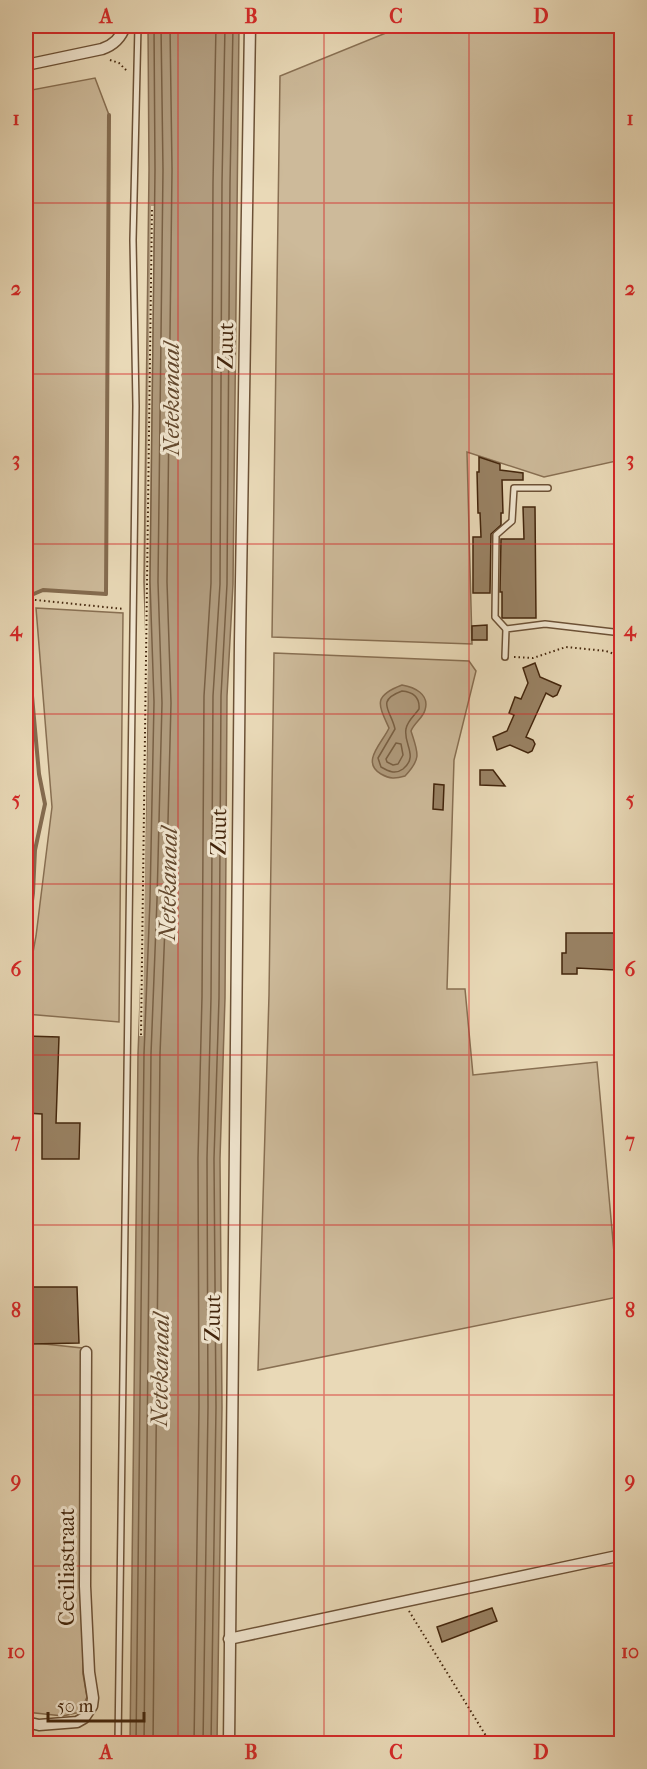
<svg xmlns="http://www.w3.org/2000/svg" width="647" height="1769" font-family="'IM FELL French Canon',serif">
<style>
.green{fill:#cdba9a;stroke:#886f52;stroke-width:1.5}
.water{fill:#b09b7d;stroke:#846b4f;stroke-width:1.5}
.pier{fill:#e9d9b7}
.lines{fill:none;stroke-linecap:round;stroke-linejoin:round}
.shore{stroke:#796044;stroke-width:1.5}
.stream{stroke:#846b4f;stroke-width:4}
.building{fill:#998264;stroke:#42240b;stroke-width:1.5}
.service-casing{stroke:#6c5136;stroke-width:8}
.minor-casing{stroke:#6c5136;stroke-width:13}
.path{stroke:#42240b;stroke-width:2;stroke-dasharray:1.5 3;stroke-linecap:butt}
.service{stroke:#f1e6d0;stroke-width:5}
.minor{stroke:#f1e6d0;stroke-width:10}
.grid{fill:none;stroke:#d62828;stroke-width:1.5;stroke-opacity:0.55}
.labels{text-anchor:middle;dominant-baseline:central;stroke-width:6;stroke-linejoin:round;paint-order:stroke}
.street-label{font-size:22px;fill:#42240b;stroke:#f1e6d0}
.water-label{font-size:24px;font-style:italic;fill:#63482d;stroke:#f1e6d0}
.neatline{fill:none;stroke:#d62828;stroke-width:2}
.grid-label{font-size:20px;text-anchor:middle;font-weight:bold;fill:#d62828}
</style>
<rect width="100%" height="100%" fill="#e9d9b7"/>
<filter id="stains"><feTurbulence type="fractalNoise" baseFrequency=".00333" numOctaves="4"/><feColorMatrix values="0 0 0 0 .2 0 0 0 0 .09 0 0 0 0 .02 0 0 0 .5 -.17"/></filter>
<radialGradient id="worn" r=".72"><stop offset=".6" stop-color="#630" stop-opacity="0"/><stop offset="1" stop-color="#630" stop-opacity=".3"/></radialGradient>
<!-- green -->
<g class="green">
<polygon points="403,26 621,26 621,460 544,477 467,452 472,644 272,637 280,76"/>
<polygon points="95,78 109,115 106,594 43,590 29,596 26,595 26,91"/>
<polygon points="36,608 123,613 119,1022 26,1014 26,991 36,936 52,807"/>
<polygon points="274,653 469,661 476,671 454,760 447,989 465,989 473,1075 597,1062 618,1297 258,1370 269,995"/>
<polygon points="26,1342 82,1348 83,1674 87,1697 80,1712 63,1716 26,1712"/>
</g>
<!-- water -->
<g class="water">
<polygon points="148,26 239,26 233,584 227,696 225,998 220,1159 222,1407 217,1743 130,1744 138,1054 144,900 148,702 144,582 149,170"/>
<path d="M402,685c12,2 28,9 23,25 -2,8 -11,13 -14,21 7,22 11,27 -6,45 -10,3 -15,3 -24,-2 -21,-12 2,-32 8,-46 -11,-24 -16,-32 13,-43z"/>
</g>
<!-- pier -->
<polygon class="pier" points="151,206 154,206 143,1036 139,1036 145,702 144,668"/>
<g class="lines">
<!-- shore -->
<g class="shore">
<path d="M402,691c11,1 18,6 17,18 -4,6 -12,12 -13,20 -3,15 13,27 -3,40 -8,6 -15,2 -22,-2l-3,-9 17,-29c-4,-19 -20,-28 7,-38z"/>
<polygon points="396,743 401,744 403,755 398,764 393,765 387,762 386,759"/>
<polyline points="136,1744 144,1054 150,900 154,702 150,582 155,170 154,26"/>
<polyline points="144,1744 151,1054 157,900 162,703 158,582 163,170 161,26"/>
<polyline points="153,1744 160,1054 166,900 171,703 167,582 172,170 170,26"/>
<polyline points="194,1744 199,1407 198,1158 202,997 204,696 211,583 213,183 216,26"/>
<polyline points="203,1744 208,1407 207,1158 211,998 213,696 220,584 222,183 225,26"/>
<polyline points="211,1744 216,1407 214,1159 219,998 221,696 227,584 230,183 233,26"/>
</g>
<!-- stream -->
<g class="stream">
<polyline points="26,625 29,596 43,590 106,594 109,115"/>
<polyline points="26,629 39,774 45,804 35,850 33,893 26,948"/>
<polyline points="26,1359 28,1363 26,1382"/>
</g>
</g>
<!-- building -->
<g class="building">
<polygon points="479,457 500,464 500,470 523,473 523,480 502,480 503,513 501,513 501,525 491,534 490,593 473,593 473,537 481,537 480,513 478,513 477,472 479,472"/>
<polygon points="523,507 535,507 536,618 502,618 502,592 500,592 501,539 524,539"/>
<polygon points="487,625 487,640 472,640 472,626"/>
<polygon points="535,663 540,677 561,686 557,695 553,697 546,693 526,737 533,740 535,744 532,751 528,753 510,745 497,750 493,737 507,731 514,715 509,713 515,697 521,699 528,683 523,668"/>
<polygon points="480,770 493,770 505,786 480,785"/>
<polygon points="434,784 444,785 443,810 433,809"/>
<polygon points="566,933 615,933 615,970 577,968 577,974 562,974 562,953 566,953"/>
<polygon points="26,1036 59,1037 56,1123 80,1123 79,1159 42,1159 42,1114 26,1113"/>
<polygon points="26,1287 77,1287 79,1343 31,1344 31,1311 26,1311"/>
<polygon points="492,1608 497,1621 442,1642 437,1627"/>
</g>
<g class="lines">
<!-- service casing -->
<g class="service-casing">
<g id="service">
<polyline points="506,629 495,617 496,535 512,521 514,488 548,488"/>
<polyline points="505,657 506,629 545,624 622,633"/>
<polyline points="118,1744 136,406 133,240 138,26"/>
</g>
</g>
<!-- minor casing -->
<g class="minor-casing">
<g id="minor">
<path d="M26,65l76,-16c12,-4 19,-11 23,-23"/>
<polyline points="229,1639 622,1555"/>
<polyline points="26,1722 39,1725 77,1722 84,1718 92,1706 93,1698 89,1672 85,1586 86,1352"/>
<polyline points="229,1744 240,643 250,26"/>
</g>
</g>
<!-- path -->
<g class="path">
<polyline points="110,60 119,63 127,71"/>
<polyline points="26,599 124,609"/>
<polyline points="614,654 622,655"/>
<polyline points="514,657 533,658 566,647 606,651 614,654 620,662 622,670"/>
<polyline points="620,929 622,929"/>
<polyline points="141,1035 152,207"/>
<polyline points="409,1611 491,1744"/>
</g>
<!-- service -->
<use href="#service" class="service"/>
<!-- minor -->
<use href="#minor" class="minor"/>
</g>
<!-- grid -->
<path class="grid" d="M178,26v1718M324,26v1718M469,26v1718M26,203h596M26,374h596M26,544h596M26,714h596M26,884h596M26,1055h596M26,1225h596M26,1395h596M26,1566h596"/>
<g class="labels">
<!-- street labels -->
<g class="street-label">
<text transform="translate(226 346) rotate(-89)">Zuut</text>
<text transform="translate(219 832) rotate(-89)">Zuut</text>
<text transform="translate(213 1318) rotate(-89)">Zuut</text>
<text transform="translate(67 1567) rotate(-90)">Ceciliastraat</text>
</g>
<!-- water labels -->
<g class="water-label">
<text transform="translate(171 399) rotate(-90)">Netekanaal</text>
<text transform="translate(168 884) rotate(-89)">Netekanaal</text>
<text transform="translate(160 1370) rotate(-89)">Netekanaal</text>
</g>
</g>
<!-- margin -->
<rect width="647" height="1769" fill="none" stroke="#e9d9b7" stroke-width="66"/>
<!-- scale -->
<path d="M48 1712v9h96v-9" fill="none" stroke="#42240b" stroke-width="3"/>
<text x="57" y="1712" font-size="18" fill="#42240b" stroke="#f1e6d0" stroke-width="4.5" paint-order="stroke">50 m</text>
<rect x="33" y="33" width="581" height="1703" class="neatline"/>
<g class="grid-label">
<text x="106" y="23">A</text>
<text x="251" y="23">B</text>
<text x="396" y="23">C</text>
<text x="541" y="23">D</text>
<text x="16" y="125">1</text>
<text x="630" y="125">1</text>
<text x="16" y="295">2</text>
<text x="630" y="295">2</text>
<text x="16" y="466">3</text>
<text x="630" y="466">3</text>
<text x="16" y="636">4</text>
<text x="630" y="636">4</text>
<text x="16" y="806">5</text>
<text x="630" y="806">5</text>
<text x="16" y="976">6</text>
<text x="630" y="976">6</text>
<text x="16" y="1147">7</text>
<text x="630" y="1147">7</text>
<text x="16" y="1317">8</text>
<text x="630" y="1317">8</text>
<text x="16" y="1487">9</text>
<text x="630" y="1487">9</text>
<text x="16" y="1658">10</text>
<text x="630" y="1658">10</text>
<text x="106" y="1759">A</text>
<text x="251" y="1759">B</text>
<text x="396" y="1759">C</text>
<text x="541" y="1759">D</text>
</g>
<rect width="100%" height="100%" filter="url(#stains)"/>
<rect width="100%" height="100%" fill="url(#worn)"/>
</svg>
